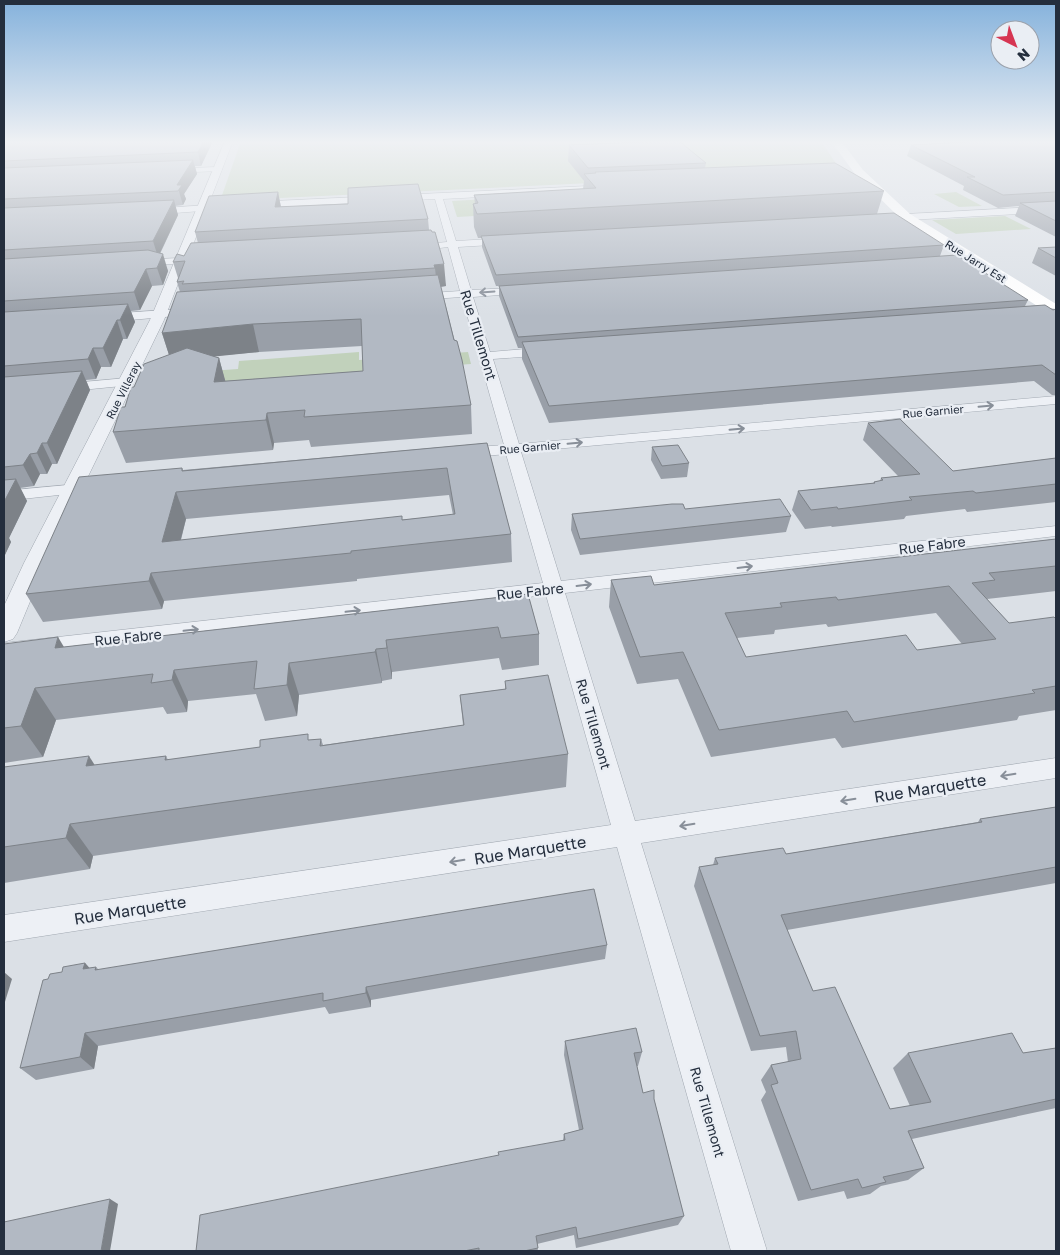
<svg xmlns="http://www.w3.org/2000/svg" width="1060" height="1255" font-family="'Golos Text',sans-serif">
<style>
.green{fill:#c1d1bb}
.lines{fill:none;stroke-linecap:round;stroke-linejoin:round}
.minor-casing{stroke:#a0a7b0;stroke-width:1}
.tertiary-casing{stroke:#a0a7b0;stroke-width:1}
.minor{fill:#edf0f5;fill-rule:evenodd}
.tertiary{fill:#edf0f5;fill-rule:evenodd}
.secondary{fill:#fff;fill-rule:evenodd}
.wall{fill:#999fa8;fill-rule:evenodd}
.shaded-wall{fill:#7d8288}
.building{fill:#b2b9c3;stroke:#7d8288;fill-rule:evenodd}
.oneway{stroke:#888f99}
.labels{text-anchor:middle;dominant-baseline:central;stroke-width:4.5;stroke-linejoin:round;paint-order:stroke}
.far-street-label{font-size:11px;fill:#242e3d;stroke:#eaeef4}
.street-label{font-size:14px;fill:#242e3d;stroke:#eaeef4}
.near-street-label{font-size:16px;fill:#242e3d;stroke:#eaeef4}
</style>
<rect width="100%" height="100%" fill="#dbe0e6"/>
<!-- green -->
<g class="green">
<polygon points="241,141 821,141 841,171 220,201"/>
<polygon points="956,192 982,206 959,207 934,194"/>
<polygon points="573,194 530,213 457,217 452,201"/>
<polygon points="1005,216 1031,229 956,234 932,220"/>
<polygon points="359,352 359,360 468,352 471,364 148,387 167,374 238,369 239,361"/>
</g>
<g class="lines">
<!-- minor casing -->
<g class="minor-casing">
<g id="minor">
<polygon points="218,167 222,169 221,171 168,173 164,171 168,169"/>
<polygon points="610,185 613,186 613,190 443,199 456,241 508,238 513,241 508,244 458,247 471,290 527,287 533,290 527,293 473,297 490,352 548,347 554,351 548,355 493,359 519,444 1056,396 1056,404 521,452 561,581 1056,526 1056,536 565,593 635,821 1056,758 1056,778 641,843 767,1251 731,1251 617,847 4,942 4,915 611,825 546,595 4,657 4,643 543,583 506,454 464,458 459,456 456,453 459,450 464,448 504,445 462,297 416,300 410,297 416,294 460,291 448,247 440,248 435,245 436,243 447,242 435,199 255,208 251,205 255,202"/>
<polygon points="223,204 227,207 226,209 150,215 145,212 150,209"/>
<polygon points="1056,206 1056,212 889,221 884,218 889,215"/>
<polygon points="201,257 205,258 206,260 205,262 138,266 133,263 138,260"/>
<polygon points="195,308 201,312 199,314 107,322 101,318 107,314"/>
<polygon points="127,378 132,379 134,382 132,385 61,392 54,388 61,384"/>
<polygon points="89,483 95,485 97,488 95,491 4,501 4,491"/>
</g>
</g>
<!-- tertiary casing -->
<g class="tertiary-casing">
<polygon id="tertiary" points="225,141 233,141 164,320 46,563 17,633 13,639 4,642 4,606 24,563 150,320"/>
</g>
<!-- minor -->
<use href="#minor" class="minor"/>
<!-- tertiary -->
<use href="#tertiary" class="tertiary"/>
<!-- secondary -->
<polygon class="secondary" points="831,141 841,141 863,170 910,214 1056,304 1056,316 1050,314 902,220 855,174"/>
</g>
<!-- wall -->
<g class="wall">
<polygon points="4,141 213,141 201,166 195,166 197,174 184,194 186,199 183,205 175,206 178,215 160,254 168,271 163,285 152,286 140,310 131,311 135,322 127,339 123,339 111,367 101,367 96,379 86,380 90,390 57,464 52,464 47,474 40,474 34,486 20,488 27,501 9,538 11,542 4,557"/>
<polygon points="937,141 1056,141 1056,237 1015,216 1019,206 998,208 963,190 964,186 907,156 911,145 943,143"/>
<polygon points="569,145 706,163 705,168 884,191 877,214 944,245 940,256 1028,300 1025,306 1056,309 1056,395 1052,395 1034,381 549,423 522,359 522,348 518,348 499,296 499,286 496,286 482,247 482,238 478,238 474,227 473,204 475,204 474,195 583,189 584,181 568,161"/>
<path d="M278,192l3,15 147,12 1,11 17,56 -5,1 30,118 1,29 -161,13 -2,-7 -35,3 -1,7 -147,13 -13,-31 21,-45 35,-32 -7,-22 18,-41 -3,-10 1,-4 -5,-16 11,-6 14,-13 -3,-11zM362,346l1,25 -138,10 -6,-23 -6,-2 46,-4z"/>
<polygon points="1056,247 1056,276 1032,263 1038,248"/>
<polygon points="868,423 953,471 1056,458 1056,502 967,512 965,509 906,516 904,519 832,527 831,526 805,529 792,510 798,491 873,483 874,482 880,481 881,478 898,476 863,440"/>
<path d="M487,443l24,91 1,28 -155,17v2l-193,20 -2,8 -119,13 -17,-28 156,-126 1,2zM449,495l4,20 -272,25 5,-21z"/>
<polygon points="652,447 689,463 687,477 661,479 651,460"/>
<polygon points="685,509 791,516 786,532 580,555 571,530 572,514"/>
<path d="M1056,539v52l-69,8 22,24 47,-4v91l-37,6 -2,4 -175,28 -7,-10 -124,19 -33,-78 -41,5 -28,-77 2,-27 43,5zM936,613l26,31 -45,6 -171,7 -9,-19 37,-4 1,-4 51,-6 2,3z"/>
<polygon points="528,594 539,634 539,665 502,670 499,658 392,672 392,679 382,681 382,683 299,695 297,716 265,721 256,694 188,701 187,712 167,714 163,707 56,720 43,757 4,763 4,644 64,647"/>
<polygon points="505,681 568,754 566,787 93,856 90,869 4,883 4,767 95,765 166,756 168,760 321,739 323,745 463,725 460,695 505,689"/>
<polygon points="1056,807 1056,883 787,930 813,991 890,1109 910,1106 893,1068 908,1053 1023,1053 1056,1048 1056,1108 912,1139 924,1168 908,1180 881,1186 870,1194 847,1199 844,1191 798,1201 761,1100 766,1092 761,1080 771,1065 788,1062 786,1047 751,1051 694,886 699,867 713,865 715,858 786,854 978,822 980,819"/>
<polygon points="607,945 605,959 371,1000 371,1007 329,1014 325,1007 98,1046 94,1069 36,1080 20,1068 48,979 85,963 89,968 96,967 99,970"/>
<polygon points="565,1041 642,1052 638,1066 637,1066 643,1093 654,1099 684,1216 678,1225 576,1248 574,1235 537,1244 538,1251 196,1251 499,1155 563,1140 564,1134 579,1130 564,1055"/>
</g>
<!-- shaded-wall -->
<g class="shaded-wall">
<polygon points="204,141 213,141 201,166 198,152"/>
<polygon points="193,160 197,174 184,194 186,199 183,205 177,185"/>
<polygon points="278,192 282,213 275,207"/>
<polygon points="174,200 178,215 158,257 153,241"/>
<polygon points="163,254 168,271 163,285 157,268"/>
<polygon points="444,264 446,286 437,287 435,268 434,265"/>
<polygon points="146,269 152,286 140,310 134,292"/>
<polygon points="128,304 135,322 127,339 120,320"/>
<polygon points="117,320 123,339 111,367 103,348"/>
<polygon points="253,324 259,352 171,361 162,333"/>
<polygon points="93,348 101,367 96,379 88,359"/>
<polygon points="219,358 227,387 214,382"/>
<polygon points="82,371 90,390 57,464 47,443"/>
<polygon points="267,413 274,443 273,450 266,420"/>
<polygon points="42,443 52,464 47,474 37,453"/>
<polygon points="30,454 40,474 34,486 23,465"/>
<polygon points="16,479 27,501 9,538 11,542 4,557 4,502"/>
<polygon points="176,492 186,519 173,569 162,542"/>
<polygon points="151,573 164,601 162,609 149,581"/>
<polygon points="58,637 77,669 55,648"/>
<polygon points="386,640 392,672 392,679 387,648"/>
<polygon points="376,649 382,681 382,683 375,652"/>
<polygon points="289,663 299,695 297,716 287,685"/>
<polygon points="174,670 188,701 187,712 172,680"/>
<polygon points="35,688 56,720 43,757 21,726"/>
<polygon points="89,756 110,789 86,766"/>
<polygon points="70,824 93,856 90,869 66,838"/>
<polygon points="85,963 98,977 83,969"/>
<polygon points="4,972 12,979 4,1005"/>
<polygon points="366,987 371,1000 371,1007 366,993"/>
<polygon points="85,1033 98,1046 94,1069 80,1057"/>
<polygon points="110,1199 118,1204 110,1251 101,1251"/>
</g>
<!-- building -->
<g class="building">
<polygon points="4,141 204,141 198,152 4,161"/>
<polygon points="668,141 679,141 706,163 588,168 569,145"/>
<polygon points="965,141 1056,141 1056,192 1003,195 967,177 975,177 911,145 968,142"/>
<polygon points="193,160 177,185 182,185 178,191 4,199 4,168"/>
<polygon points="835,163 884,191 477,214 473,204 478,203 474,195 596,188 584,174 596,173 595,172"/>
<polygon points="418,184 428,219 195,232 209,196 278,192 275,207 322,205 348,204 348,188"/>
<polygon points="174,200 153,241 4,250 4,208"/>
<polygon points="1056,201 1056,221 1020,203"/>
<polygon points="894,213 944,245 496,275 481,236"/>
<polygon points="431,230 432,232 435,232 444,264 434,265 435,268 182,284 184,281 177,282 185,261 173,262 177,254 184,256 191,243"/>
<polygon points="1056,247 1056,258 1038,248"/>
<polygon points="148,250 163,254 157,268 146,269 134,292 4,301 4,259"/>
<polygon points="957,255 1028,300 518,337 499,286"/>
<polygon points="438,275 454,340 457,341 462,360 471,405 304,417 305,410 267,413 266,420 113,432 121,407 125,407 131,387 134,387 144,364 187,348 219,358 214,382 363,371 361,319 253,324 162,333 177,292"/>
<polygon points="128,304 120,320 117,320 103,348 93,348 88,359 4,366 4,312"/>
<polygon points="1045,305 1053,310 1056,309 1056,375 1042,365 549,406 522,342"/>
<polygon points="82,371 47,443 42,443 37,453 30,454 23,465 4,467 4,377"/>
<polygon points="900,419 953,471 1056,458 1056,484 976,493 973,491 909,497 912,500 838,509 837,507 811,510 798,491 875,483 874,482 883,480 881,478 920,474 868,423"/>
<path d="M487,443l24,91 -160,17v2l-200,20 -2,8 -123,13 53,-117 103,-9v3zM447,468l8,46 -53,6v-4l-240,26 14,-50z"/>
<polygon points="678,445 689,463 662,466 652,447"/>
<polygon points="16,479 4,502 4,480"/>
<polygon points="780,499 791,516 580,539 572,514 672,504 683,504 685,509"/>
<path d="M1056,539v27l-67,7 6,7 -23,3 37,40 45,-6 2,2v67l-24,4 3,3 -181,29 -7,-11 -128,19 -36,-78 -43,5 -29,-77 40,-4 3,9zM949,586l47,53 -79,11 -11,-15 -160,22 -21,-44 57,-6 -2,-4 56,-6 2,3z"/>
<polygon points="528,594 539,634 501,638 498,627 386,640 387,648 376,649 375,652 289,663 287,685 254,689 257,661 174,670 172,680 151,683 153,674 35,688 21,726 4,728 4,644 58,637 55,648"/>
<polygon points="548,675 568,754 70,824 66,838 4,847 4,767 89,756 86,766 166,756 165,760 260,747 260,740 308,734 308,740 321,739 320,746 464,725 460,695 506,689 505,681"/>
<polygon points="1056,807 1056,867 781,915 813,991 835,987 890,1109 931,1102 908,1053 1012,1033 1023,1053 1056,1048 1056,1099 908,1131 924,1168 883,1177 886,1182 862,1188 858,1179 811,1190 771,1085 778,1083 771,1065 801,1059 796,1031 760,1036 699,867 718,864 715,858 783,848 786,854 982,822 980,819"/>
<polygon points="594,889 607,945 366,987 366,993 323,1001 323,993 85,1033 80,1057 20,1068 43,980 48,979 50,974 62,972 63,967 85,963 83,969 96,967 95,970"/>
<polygon points="636,1028 642,1052 634,1053 643,1093 654,1090 654,1099 684,1216 578,1239 576,1227 536,1236 538,1248 524,1251 479,1251 479,1248 464,1251 196,1251 200,1215 499,1155 498,1152 565,1140 564,1134 583,1129 565,1041"/>
<polygon points="110,1199 101,1251 4,1251 4,1222"/>
</g>
<!-- one-way arrows -->
<defs><path id="oneway-shaft" d="M-6 0H5M1.5-3L5.5 0L1.5 3" fill="none" stroke-width="1.6" stroke-linecap="round" stroke-linejoin="round" transform="scale(1.25)"/></defs>
<g class="oneway">
<use href="#oneway-shaft" transform="translate(487 292) rotate(176)"/>
<use href="#oneway-shaft" transform="translate(986 406) rotate(-5)"/>
<use href="#oneway-shaft" transform="translate(737 429) rotate(-5)"/>
<use href="#oneway-shaft" transform="translate(575 443) rotate(-5)"/>
<use href="#oneway-shaft" transform="translate(745 567) rotate(-7)"/>
<use href="#oneway-shaft" transform="translate(584 585) rotate(-7)"/>
<use href="#oneway-shaft" transform="translate(353 611) rotate(-6)"/>
<use href="#oneway-shaft" transform="translate(191 630) rotate(-6)"/>
<use href="#oneway-shaft" transform="translate(1008 775) rotate(171)"/>
<use href="#oneway-shaft" transform="translate(848 800) rotate(171)"/>
<use href="#oneway-shaft" transform="translate(687 825) rotate(171)"/>
<use href="#oneway-shaft" transform="translate(457 861) rotate(171)"/>
</g>
<!-- sky -->
<linearGradient id="sky" x2="0" y2="1"><stop stop-color="#85b2dc"/><stop offset="0.45" stop-color="#eff1f4"/><stop offset="1" stop-color="#eff1f4" stop-opacity="0"/></linearGradient>
<rect width="1060" height="316" fill="url(#sky)"/>
<g class="labels">
<!-- far-street labels -->
<g class="far-street-label">
<text transform="translate(976 261) rotate(32)">Rue Jarry Est</text>
<text transform="translate(123 390) rotate(-63)">Rue Villeray</text>
<text transform="translate(933 411) rotate(-5)">Rue Garnier</text>
<text transform="translate(530 447) rotate(-5)">Rue Garnier</text>
</g>
<!-- street labels -->
<g class="street-label">
<text transform="translate(479 335) rotate(73)">Rue Tillemont</text>
<text transform="translate(932 545) rotate(-7)">Rue Fabre</text>
<text transform="translate(530 591) rotate(-6)">Rue Fabre</text>
<text transform="translate(128 637) rotate(-6)">Rue Fabre</text>
<text transform="translate(594 724) rotate(74)">Rue Tillemont</text>
<text transform="translate(708 1112) rotate(74)">Rue Tillemont</text>
</g>
<!-- near-street labels -->
<g class="near-street-label">
<text transform="translate(930 788) rotate(-9)">Rue Marquette</text>
<text transform="translate(530 850) rotate(-9)">Rue Marquette</text>
<text transform="translate(130 910) rotate(-9)">Rue Marquette</text>
</g>
</g>
<!-- border -->
<rect width="1060" height="1255" fill="none" stroke="#242e3d" stroke-width="10"/>
<!-- north arrow -->
<g transform="translate(1015 45) rotate(138)"><circle r="24" fill="#eaeef4" stroke="#9ba1ab"/>
<path d="M0-4L9 19L0 12L-9 19Z" fill="#d63552"/>
<text y="-8" font-size="14" font-weight="bold" text-anchor="middle" fill="#242e3d">N</text>
</g>
</svg>
